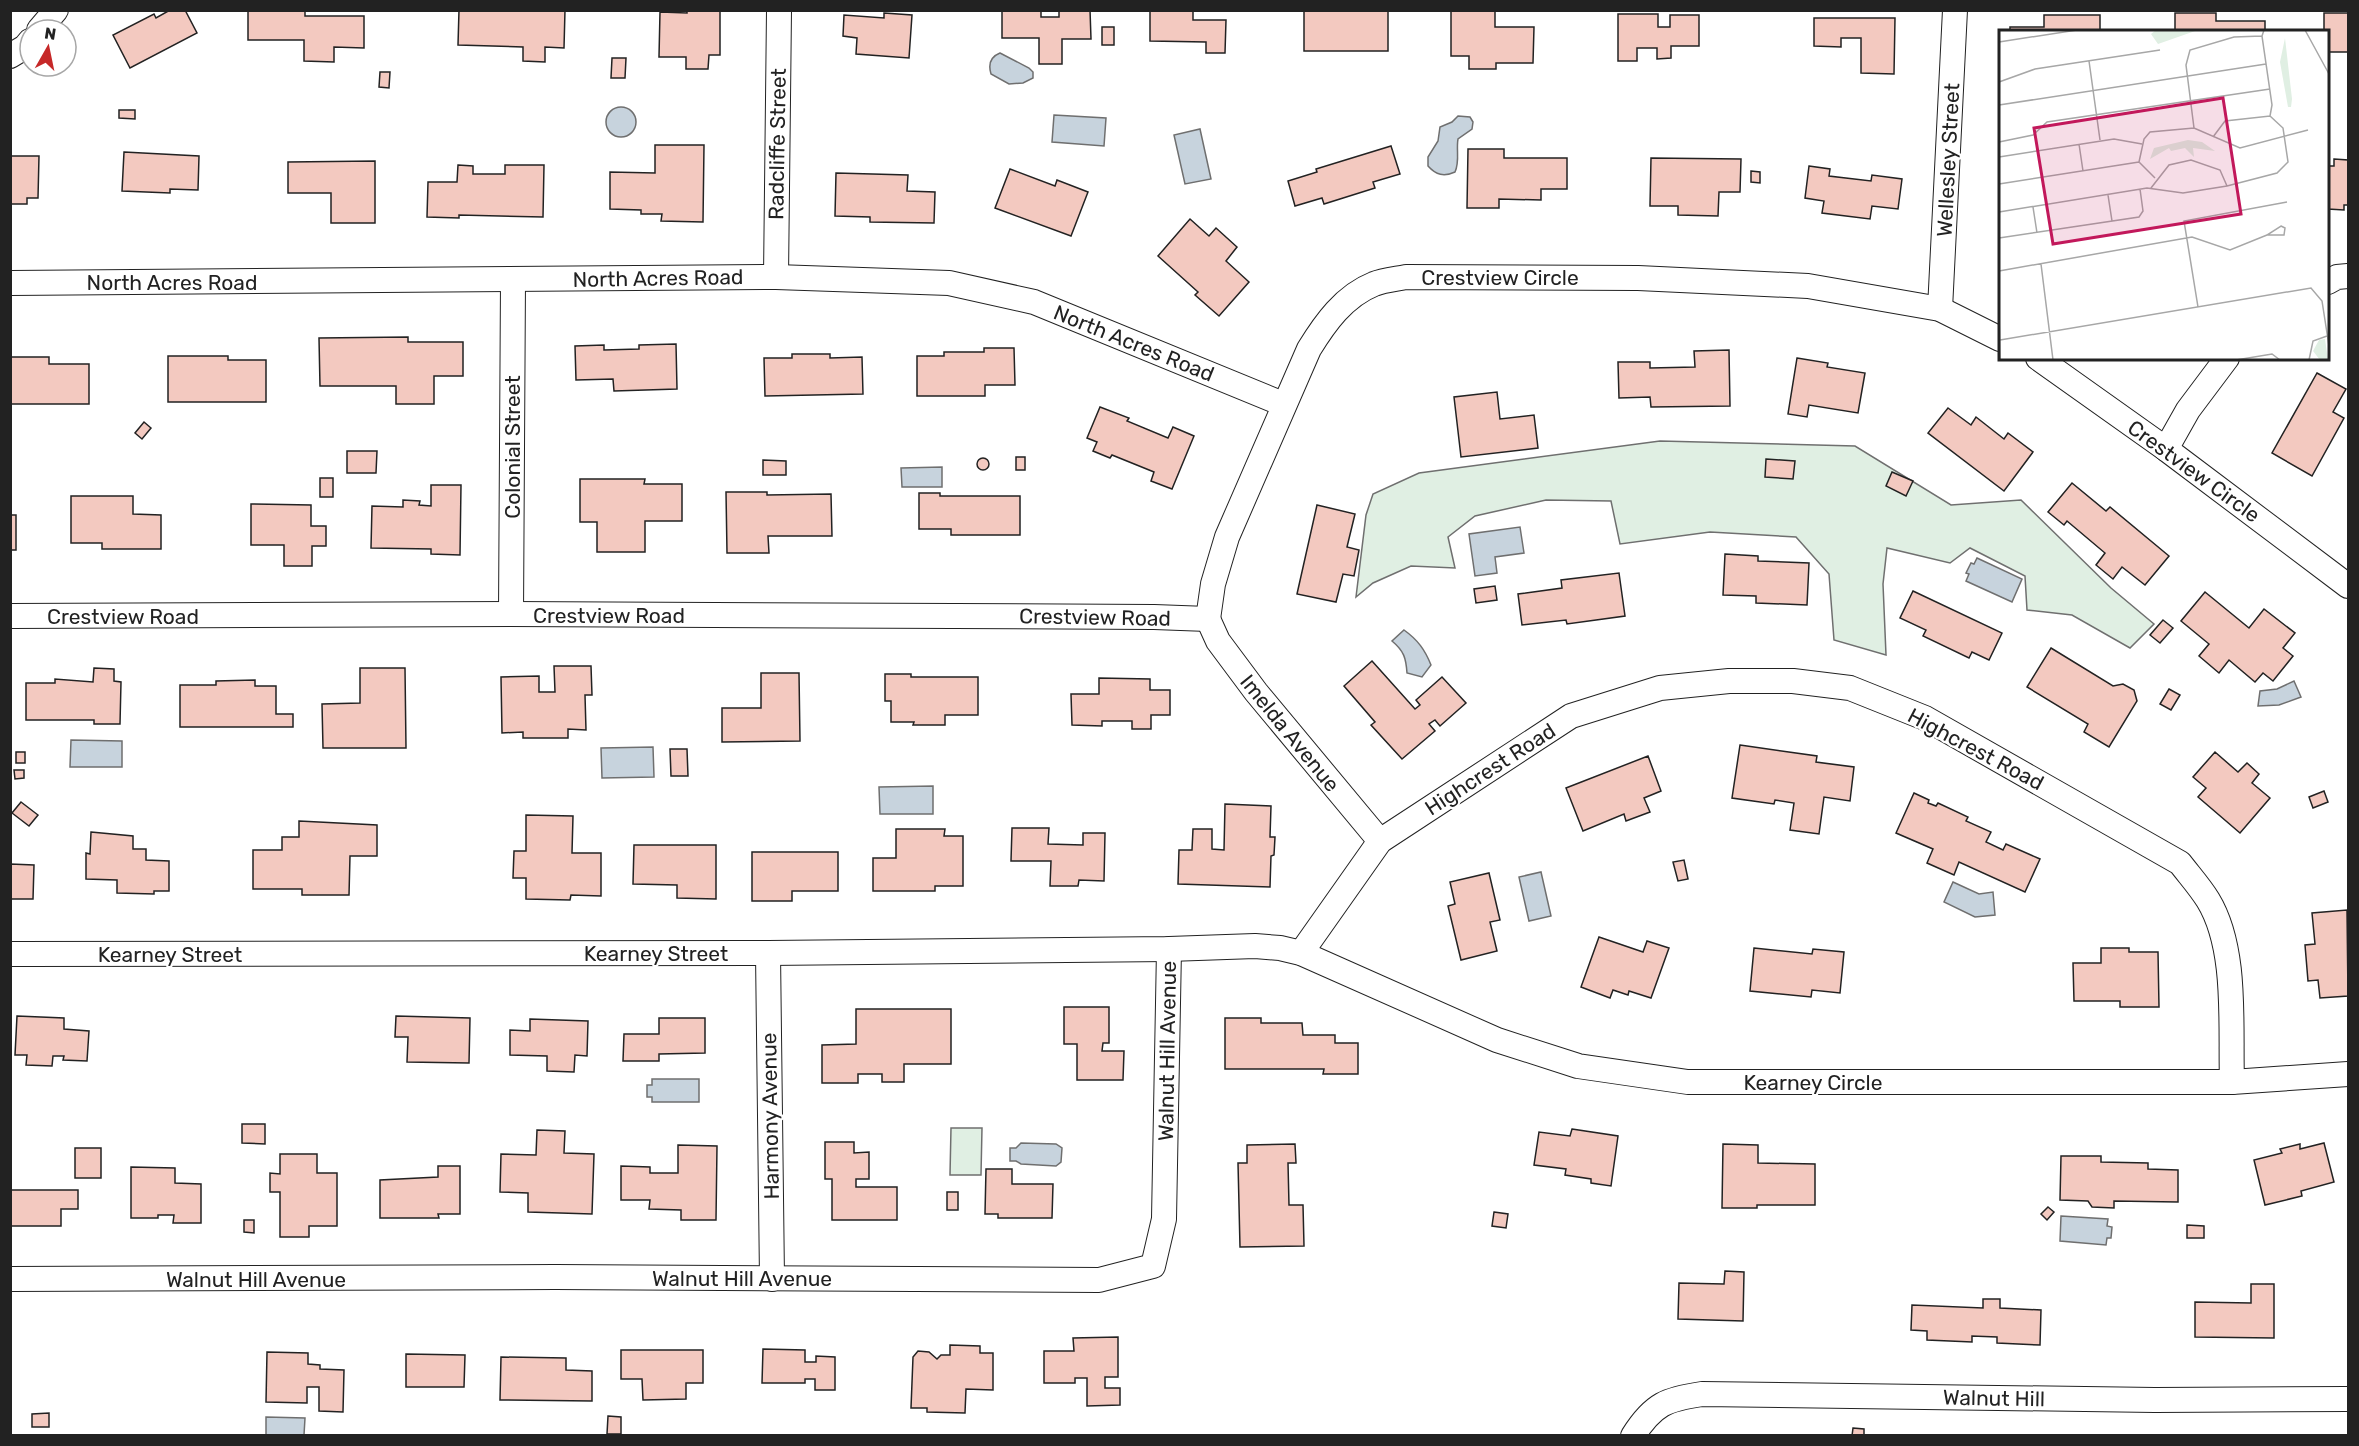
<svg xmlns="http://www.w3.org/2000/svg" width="2359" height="1446" font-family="Rubik,sans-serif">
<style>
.green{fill:#e0efe3;stroke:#6f6f6f;stroke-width:1.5}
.water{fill:#c7d3dd;stroke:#6f6f6f;stroke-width:1.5}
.building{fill:#f3c9c0;stroke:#222;stroke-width:1.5}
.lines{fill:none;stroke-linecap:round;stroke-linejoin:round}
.minor-casing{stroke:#222;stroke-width:26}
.minor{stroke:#fff;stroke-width:24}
.labels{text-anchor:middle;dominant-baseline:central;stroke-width:4.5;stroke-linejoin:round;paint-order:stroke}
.street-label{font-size:21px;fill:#222;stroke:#fff}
.inset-road{fill:none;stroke:#a7a7a7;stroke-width:1.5}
.view{fill:#c2185b;fill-opacity:0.15;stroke:#c2185b;stroke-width:3}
.inset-edge{fill:none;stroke:#222;stroke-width:3}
</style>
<rect width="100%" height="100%" fill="#fff"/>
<!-- green -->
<g class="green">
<polygon points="1660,441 1855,446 1951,505 2021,500 2111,588 2154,624 2130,648 2072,615 2027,610 2025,576 1970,548 1950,563 1887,548 1883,584 1886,655 1834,640 1829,574 1796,537 1710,532 1620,544 1611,501 1546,500 1475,516 1448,537 1455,568 1411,566 1373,583 1356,597 1366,515 1373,494 1419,473"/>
<polygon points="951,1128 982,1128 981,1175 950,1175"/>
</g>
<!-- water -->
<g class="water">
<path d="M1000,53l29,15 4,4v6l-10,5 -14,1 -18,-10c-3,-10 -1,-17 9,-21z"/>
<circle cx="621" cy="122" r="15"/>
<polygon points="1054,115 1106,118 1104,146 1052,142"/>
<path d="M1458,116l12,1 3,5 -1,7 -14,10c-2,11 2,22 -3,33 -11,5 -19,3 -27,-6v-9l10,-16 2,-14 12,-5z"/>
<polygon points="1200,129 1211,179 1185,184 1174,135"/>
<polygon points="942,467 942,487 902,487 901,468"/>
<polygon points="1520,527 1524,553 1495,557 1497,573 1475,576 1469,534"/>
<polygon points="1977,558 2022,579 2012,602 1966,581 1969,574 1966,573 1971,563 1974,564"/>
<path d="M1404,630c14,10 21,20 27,35l-9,12 -15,-4c-1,-15 -3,-22 -15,-32z"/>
<polygon points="2294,681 2301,697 2279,705 2258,706 2260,691 2277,689"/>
<polygon points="71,740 122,741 122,767 70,767"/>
<polygon points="653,747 654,777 602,778 601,748"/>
<polygon points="933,786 933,814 880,814 879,787"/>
<polygon points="1541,872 1551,916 1529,921 1519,877"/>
<polygon points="1953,882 1979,894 1993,892 1995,915 1975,917 1944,902"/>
<polygon points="652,1079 699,1079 699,1102 652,1102 652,1097 647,1097 647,1085 652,1085"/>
<polygon points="1021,1143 1056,1144 1062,1148 1061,1162 1056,1166 1021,1164 1016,1161 1010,1161 1010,1148 1016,1148"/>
<polygon points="2061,1216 2108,1219 2107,1226 2112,1227 2111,1238 2107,1238 2106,1245 2060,1241"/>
<polygon points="266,1417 305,1418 304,1435 266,1435"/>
</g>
<!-- building -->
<g class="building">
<polygon points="170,10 185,10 197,33 130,68 113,35 154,14 156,18"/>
<polygon points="248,10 305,10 305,16 364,16 364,48 334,47 334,62 304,61 304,40 248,40"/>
<polygon points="459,10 565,10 564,48 545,47 545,62 523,61 523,47 458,45"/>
<polygon points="687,10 720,10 720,55 709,55 708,69 686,69 686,57 659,57 660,12 687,13"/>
<polygon points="1002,10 1041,10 1041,17 1059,17 1059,10 1090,10 1091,39 1062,39 1062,64 1039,64 1039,38 1002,38"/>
<polygon points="1150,10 1193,10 1193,20 1226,20 1225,53 1206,53 1206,42 1150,41"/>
<polygon points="1451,10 1495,11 1495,27 1534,27 1533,63 1496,63 1496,69 1469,69 1469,56 1451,56"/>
<rect x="1304" y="11" width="84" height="40"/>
<polygon points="884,13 912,15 909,58 856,54 857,38 843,36 844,15 884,18"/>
<polygon points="2175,13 2216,13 2216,21 2265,21 2265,32 2175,32"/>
<polygon points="2324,13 2348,13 2348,52 2328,52 2328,32 2324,32"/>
<polygon points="1618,14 1658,14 1658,27 1670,27 1670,15 1699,15 1699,46 1671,46 1671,58 1657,59 1657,48 1637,48 1637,61 1618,61"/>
<polygon points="2044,15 2100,15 2100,32 2010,32 2010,27 2044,27"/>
<polygon points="1814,18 1895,18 1894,74 1861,73 1861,38 1841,38 1841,47 1814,46"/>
<rect x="1102" y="27" width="12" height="18"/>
<polygon points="612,58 626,58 625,78 611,78"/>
<polygon points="380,72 390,72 389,88 379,87"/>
<polygon points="119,110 135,110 135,119 119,118"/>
<polygon points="655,145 704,145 703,222 661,221 662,214 641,214 641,210 610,209 610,172 655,173"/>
<polygon points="1391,146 1400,174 1373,182 1375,188 1324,204 1322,198 1295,206 1288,181 1317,172 1316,169"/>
<polygon points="1468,149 1504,149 1504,158 1567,158 1567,189 1541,189 1541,200 1499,199 1499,208 1467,208"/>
<polygon points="124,152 199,156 198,190 170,189 170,193 122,191"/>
<polygon points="10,156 39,156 38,198 27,198 27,204 10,204"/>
<polygon points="1651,158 1741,159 1740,192 1719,192 1718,216 1678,215 1678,206 1650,206"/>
<polygon points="2334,159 2348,160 2348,205 2344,205 2344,210 2328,209 2328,166 2334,166"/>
<polygon points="375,161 375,223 331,223 331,193 288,193 288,162"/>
<polygon points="458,165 473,166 473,174 505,174 505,165 544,165 543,217 459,215 459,218 427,217 428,182 457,182"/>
<polygon points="1809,166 1830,169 1829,176 1871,181 1872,175 1902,179 1898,209 1872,206 1870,219 1822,213 1824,201 1805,198"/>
<polygon points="1010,169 1055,186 1057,180 1088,192 1071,236 995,208"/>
<polygon points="1751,171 1760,172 1760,183 1751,182"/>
<polygon points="836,173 908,175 907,191 935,192 934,223 870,222 870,217 835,216"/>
<polygon points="1190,219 1209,236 1216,228 1237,247 1226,261 1249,282 1219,316 1195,295 1198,292 1158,256"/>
<polygon points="408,337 408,342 463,342 463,376 434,376 434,404 396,404 396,386 320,386 319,338"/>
<polygon points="676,344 677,389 614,391 613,379 576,380 575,346 604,345 604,350 639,349 639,345"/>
<polygon points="984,348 1014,348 1015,385 985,385 985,396 917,396 917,356 944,356 944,352 984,352"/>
<polygon points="1729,350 1730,406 1651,407 1650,397 1619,398 1618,362 1650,362 1650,368 1695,367 1694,351"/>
<polygon points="792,354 830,354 830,358 862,357 863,394 765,396 764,358 792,358"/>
<polygon points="168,356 228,356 228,360 266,360 266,402 168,402"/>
<polygon points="11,357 49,357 49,364 89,364 89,404 11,404"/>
<polygon points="1797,358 1828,363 1827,367 1865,373 1858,413 1809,405 1807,417 1788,414"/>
<polygon points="2317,373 2346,389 2333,412 2344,418 2312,476 2272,453"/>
<polygon points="1497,392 1500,419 1534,415 1538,448 1461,457 1454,397"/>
<polygon points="1100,407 1129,418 1127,421 1168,438 1173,427 1194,436 1172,489 1151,481 1154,472 1112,455 1110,458 1093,451 1097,442 1087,438"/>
<polygon points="1948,408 1971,425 1976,417 2004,439 2008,433 2033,452 2004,491 1928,433"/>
<polygon points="144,422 151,428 142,439 135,433"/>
<polygon points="347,451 377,451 376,473 347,473"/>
<rect x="1016" y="457" width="9" height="13"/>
<circle cx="983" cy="464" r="6"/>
<polygon points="1766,459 1795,461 1793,479 1765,477"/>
<polygon points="763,460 786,461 786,475 763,475"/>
<polygon points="1892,472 1913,481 1906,496 1886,486"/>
<rect x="320" y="478" width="13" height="19"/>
<polygon points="580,479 645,479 644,484 682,484 682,521 645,521 645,552 597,552 597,522 580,522"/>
<polygon points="2072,483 2106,511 2110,507 2169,556 2145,585 2122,567 2113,579 2096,565 2105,553 2067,521 2064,525 2048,512"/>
<polygon points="431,485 461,485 460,555 431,554 431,549 371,548 372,506 403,507 403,500 420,501 419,505 431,506"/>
<polygon points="726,492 767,492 767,495 831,494 832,536 768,536 769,553 727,553"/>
<polygon points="919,493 940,493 940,496 1020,496 1020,535 951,535 951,529 919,529"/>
<polygon points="71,496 133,496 133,514 161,515 161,549 102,549 102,543 71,543"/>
<polygon points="251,504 311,505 311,526 326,526 326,546 312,546 312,566 284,566 284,545 251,545"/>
<polygon points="1317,505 1355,514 1347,547 1359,550 1354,576 1343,574 1336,602 1297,594"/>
<rect x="10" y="515" width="6" height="35"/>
<polygon points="1725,554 1758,556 1758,561 1809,563 1807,605 1756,603 1756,596 1723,595"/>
<polygon points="1619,573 1625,616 1567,624 1566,620 1522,625 1518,594 1562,588 1561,580"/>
<polygon points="1495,586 1497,600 1476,603 1474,589"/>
<polygon points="1913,591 2002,633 1989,660 1972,652 1969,658 1923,636 1926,630 1900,618"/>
<polygon points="2205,592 2249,628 2264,609 2295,633 2283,648 2293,656 2273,681 2263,673 2255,682 2229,660 2219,673 2199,656 2209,644 2181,621"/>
<polygon points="2163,620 2173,628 2160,643 2150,635"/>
<polygon points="2051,648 2113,686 2123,684 2134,690 2137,701 2109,747 2084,732 2088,724 2027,687"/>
<polygon points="1372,661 1415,709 1420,705 1416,700 1442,677 1466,703 1440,726 1435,720 1429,724 1435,731 1402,759 1371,725 1375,722 1344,686"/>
<polygon points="554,666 591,666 592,695 585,695 586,730 568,729 568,738 523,738 523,732 502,733 501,677 539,676 539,692 555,692"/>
<polygon points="94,668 114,669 114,681 121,682 120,724 94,724 94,720 26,720 26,683 55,683 55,679 93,682"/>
<polygon points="360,668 405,668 406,748 323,748 322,704 360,703"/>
<polygon points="761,673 799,673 800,741 722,742 722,708 761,708"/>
<polygon points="885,674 911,674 911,677 978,677 978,715 945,715 945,725 913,725 914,722 891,722 891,701 885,701"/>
<polygon points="1099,678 1150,679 1150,690 1170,690 1170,715 1151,715 1151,729 1132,729 1132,721 1102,721 1102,726 1072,725 1071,694 1099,694"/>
<polygon points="255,680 255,686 276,686 276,714 293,714 293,727 180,727 180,685 216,685 216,681"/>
<polygon points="2169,689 2180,695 2171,710 2160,704"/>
<polygon points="1740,745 1817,756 1816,762 1854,767 1850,801 1824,797 1819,834 1790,830 1794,803 1775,800 1774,804 1732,798"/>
<polygon points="670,749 687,749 688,776 671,776"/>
<rect x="16" y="752" width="9" height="11"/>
<polygon points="2215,752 2238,772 2247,763 2259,774 2252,783 2270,798 2240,833 2198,797 2206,788 2193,777"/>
<polygon points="1648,756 1661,791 1644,798 1650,812 1626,821 1624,814 1583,831 1566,788"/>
<polygon points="14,770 24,770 24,778 15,779"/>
<polygon points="2324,791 2328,802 2313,808 2309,797"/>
<polygon points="1914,793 1929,800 1928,803 1936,806 1938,803 1968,817 1966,821 1991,832 1986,842 2003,850 2006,844 2040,859 2025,892 1959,862 1954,875 1927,863 1933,849 1896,833"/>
<polygon points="21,802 38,815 29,826 12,813"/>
<polygon points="1225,804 1271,806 1270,837 1275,837 1274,855 1271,856 1270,887 1178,884 1179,850 1192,850 1193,829 1212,829 1212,849 1224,850"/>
<polygon points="526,815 573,816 572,853 601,853 601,896 571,895 570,900 526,899 526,878 513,878 514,851 526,851"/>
<polygon points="299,821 377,825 377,856 350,856 349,895 302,895 302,889 253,889 253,850 282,850 282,837 299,837"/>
<polygon points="1012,828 1049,828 1048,844 1083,845 1083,833 1105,833 1104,881 1079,880 1078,886 1050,886 1051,861 1011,861"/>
<polygon points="896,829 945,829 944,836 963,836 963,886 935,886 935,891 873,891 873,858 896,858"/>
<polygon points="91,832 133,836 133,849 146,849 146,860 169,861 169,891 154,891 154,894 117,893 117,880 86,879 86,853 90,854"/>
<polygon points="634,845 716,845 716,899 677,898 677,885 633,884"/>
<polygon points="752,852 838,852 838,891 792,891 792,901 752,901"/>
<polygon points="1684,860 1688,879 1678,881 1673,862"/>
<polygon points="10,864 34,865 33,899 10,899"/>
<polygon points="1489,873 1500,920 1490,922 1497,951 1461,960 1448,906 1455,904 1450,882"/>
<polygon points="2347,910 2348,996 2320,998 2318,980 2308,981 2305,945 2315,944 2312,913"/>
<polygon points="1599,937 1643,952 1647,941 1669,948 1651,998 1629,991 1628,995 1613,990 1610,998 1581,987"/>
<polygon points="1754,948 1812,954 1813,949 1844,952 1840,993 1812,990 1811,997 1750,991"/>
<polygon points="2101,948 2129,948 2129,952 2158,952 2159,1007 2120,1007 2120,1001 2074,1001 2073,963 2101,963"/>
<polygon points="1064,1007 1109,1007 1109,1043 1103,1043 1102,1051 1124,1051 1123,1080 1077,1080 1077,1044 1064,1044"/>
<polygon points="856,1009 951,1009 951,1064 904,1064 904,1082 882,1082 882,1074 858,1074 858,1083 822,1083 822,1045 856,1044"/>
<polygon points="17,1016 64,1018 64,1029 89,1031 87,1061 63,1060 64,1056 53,1056 52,1066 26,1065 27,1055 15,1055"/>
<polygon points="396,1016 470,1018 469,1063 407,1062 408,1037 395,1037"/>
<polygon points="659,1018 705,1018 705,1053 659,1054 659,1061 623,1061 624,1034 659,1034"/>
<polygon points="1225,1018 1261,1018 1261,1023 1302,1023 1303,1035 1335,1035 1335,1043 1358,1043 1358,1074 1323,1074 1324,1069 1225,1069"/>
<polygon points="530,1019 588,1021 587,1056 575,1055 574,1072 547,1071 547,1056 510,1055 510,1030 530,1031"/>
<polygon points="242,1124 265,1124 265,1144 242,1143"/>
<polygon points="1572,1129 1618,1136 1611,1186 1591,1183 1591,1179 1565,1175 1566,1169 1534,1165 1539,1132 1570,1136"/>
<polygon points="537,1130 565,1131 564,1153 594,1154 592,1214 528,1212 528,1193 500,1192 501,1154 536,1155"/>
<polygon points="825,1142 854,1142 854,1153 869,1152 869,1179 856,1179 856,1187 897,1187 897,1220 832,1220 832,1179 825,1179"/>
<polygon points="2324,1143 2334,1182 2301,1191 2302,1196 2265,1205 2254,1160 2282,1153 2280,1149 2300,1144 2300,1149"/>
<polygon points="1295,1144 1296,1163 1288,1163 1289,1205 1303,1205 1304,1246 1240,1247 1238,1163 1247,1163 1247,1145"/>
<polygon points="1723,1144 1758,1145 1758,1163 1815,1164 1815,1205 1757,1205 1757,1208 1722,1208"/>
<polygon points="678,1145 717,1146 716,1220 681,1220 681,1210 649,1209 650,1200 621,1200 621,1166 650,1167 650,1173 678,1173"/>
<rect x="75" y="1148" width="26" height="30"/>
<polygon points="280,1154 317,1154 317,1173 337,1173 337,1226 309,1226 309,1237 280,1237 280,1192 270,1192 270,1173 280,1174"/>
<polygon points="2061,1156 2101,1156 2101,1162 2148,1163 2148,1169 2178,1170 2178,1202 2114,1201 2114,1208 2092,1207 2088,1201 2060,1200"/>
<polygon points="438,1166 460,1166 460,1214 438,1214 439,1218 380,1218 380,1180 438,1177"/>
<polygon points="131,1167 175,1168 175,1183 201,1184 201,1223 173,1223 174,1215 158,1215 158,1218 131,1218"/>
<polygon points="986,1169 1012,1169 1012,1184 1053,1184 1052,1218 998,1218 998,1214 985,1214"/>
<polygon points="10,1190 78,1190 78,1209 61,1209 61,1226 10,1226"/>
<rect x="947" y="1192" width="11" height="18"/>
<polygon points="2048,1207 2054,1212 2047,1220 2041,1214"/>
<polygon points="1494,1212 1508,1214 1506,1228 1492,1226"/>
<polygon points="244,1220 254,1220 254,1233 244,1232"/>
<polygon points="2187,1225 2204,1226 2204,1238 2187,1238"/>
<polygon points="1725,1271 1744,1272 1743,1321 1678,1319 1679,1283 1724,1284"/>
<polygon points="2251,1284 2274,1284 2274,1338 2195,1337 2195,1302 2251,1303"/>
<polygon points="1983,1299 2000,1299 2000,1308 2041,1310 2040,1345 1997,1343 1997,1337 1972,1336 1972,1342 1927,1340 1927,1331 1911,1330 1912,1305 1983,1308"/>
<polygon points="1118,1337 1118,1377 1105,1377 1105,1388 1120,1388 1120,1405 1087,1406 1087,1378 1075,1378 1075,1383 1044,1383 1044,1351 1074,1351 1073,1338"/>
<polygon points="950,1345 980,1346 980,1353 993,1353 993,1390 966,1389 965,1413 927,1412 927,1408 911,1408 913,1357 918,1351 929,1352 937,1359 941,1355 950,1355"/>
<polygon points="763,1349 805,1350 805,1362 816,1362 816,1356 835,1357 835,1390 815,1390 815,1379 805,1379 805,1383 762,1383"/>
<polygon points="621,1350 703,1350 703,1383 686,1383 686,1399 643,1400 642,1379 621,1379"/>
<polygon points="267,1352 308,1353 308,1364 320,1365 320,1369 344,1370 343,1412 319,1411 319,1387 307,1387 307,1403 266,1402"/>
<polygon points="406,1354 465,1355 464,1387 406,1387"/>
<polygon points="501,1357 566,1358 566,1370 592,1371 592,1401 500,1400"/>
<polygon points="49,1413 49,1427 32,1427 32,1414"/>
<polygon points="608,1416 621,1417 621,1434 607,1434"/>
<polygon points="1853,1428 1864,1429 1864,1436 1852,1436"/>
</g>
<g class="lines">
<!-- minor casing -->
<g class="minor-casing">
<g id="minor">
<polyline points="39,30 56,10"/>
<polyline points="10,56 25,47 30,41"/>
<polyline points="776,277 779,10"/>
<polyline points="2328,282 2337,277 2348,276"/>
<polyline points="10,283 776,277 949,283 1034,302 1283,404"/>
<polyline points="1940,309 1955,10"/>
<polyline points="2038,358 2166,449 2348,586"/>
<polyline points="2166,449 2188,410 2227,358"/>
<polyline points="511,614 513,281"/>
<polyline points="10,616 511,614 1154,617 1208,619"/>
<path d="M1208,619l5,-35 14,-47 82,-188c16,-26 35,-53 65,-65 9,-4 22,-5 32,-7l232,1 170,8 132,23 60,30"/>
<polyline points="1208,619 1218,641 1256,692 1380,841"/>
<polyline points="768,953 772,1279"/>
<path d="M1301,953l79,-112 191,-125 89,-28 69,-7h64l57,7 75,30 255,145c10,13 20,24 28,37 30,49 22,127 24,182"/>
<polyline points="10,954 768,953 1169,949 1255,946 1280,948 1301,953 1497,1040 1578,1066 1688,1082 2232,1082 2348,1074"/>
<polyline points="10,1279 555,1277 1099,1280 1153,1266 1164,1219 1169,949"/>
<path d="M1633,1436c20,-32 34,-37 69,-42l453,6 193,-1"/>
</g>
</g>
<!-- minor -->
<use href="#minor" class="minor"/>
</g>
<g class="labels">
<!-- street labels -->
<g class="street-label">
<text transform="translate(777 144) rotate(-89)">Radcliffe Street</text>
<text transform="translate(1948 160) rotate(-87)">Wellesley Street</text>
<text x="1500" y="277">Crestview Circle</text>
<text transform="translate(658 278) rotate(-1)">North Acres Road</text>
<text x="172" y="282">North Acres Road</text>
<text transform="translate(1134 343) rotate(22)">North Acres Road</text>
<text transform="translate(512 447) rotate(-90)">Colonial Street</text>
<text transform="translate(2194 471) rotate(36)">Crestview Circle</text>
<text x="609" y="615">Crestview Road</text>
<text x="123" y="616">Crestview Road</text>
<text transform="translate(1095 617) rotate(1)">Crestview Road</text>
<text transform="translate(1290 733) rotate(51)">Imelda Avenue</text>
<text transform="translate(1976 749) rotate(28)">Highcrest Road</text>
<text transform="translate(1490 769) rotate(-33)">Highcrest Road</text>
<text x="656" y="953">Kearney Street</text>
<text x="170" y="954">Kearney Street</text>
<text transform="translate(1167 1051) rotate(-89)">Walnut Hill Avenue</text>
<text x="1813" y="1082">Kearney Circle</text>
<text transform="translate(770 1116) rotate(-91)">Harmony Avenue</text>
<text x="742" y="1278">Walnut Hill Avenue</text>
<text x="256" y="1279">Walnut Hill Avenue</text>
<text transform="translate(1994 1398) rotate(1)">Walnut Hill</text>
</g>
</g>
<!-- overview -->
<g transform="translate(1999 30)">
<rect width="330" height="330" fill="#fff"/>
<path d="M157,0h42l-40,14 -7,-10zM286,8l7,61 -1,8h-3l-8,-45zM189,110l14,2 13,9 -22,-3 1,9 -9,-9 -14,3 -2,-3 -19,11 4,-11zM326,309l3,21h-8l-7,-9 6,-11z" fill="#e0efe3"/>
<path class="inset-road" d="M265,0l-2,6 10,69 -2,11M306,0l24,44M0,12l78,-12M90,31l11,79M0,52l36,-13 125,-19M0,75l267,-41M195,98l-8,-63 4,-15 44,-13 28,-1M0,112l34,-7 14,-13 223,-33M80,114l4,27M0,127l115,-18 28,5M140,132l5,-23 6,-7 44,-4 46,20 68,-18M140,132l16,16M0,154l140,-22M152,158l18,-23 22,-5 29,10 7,16M109,165l4,26M34,177l4,26M0,182l148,-24 36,5 44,-7 50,-13 11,-11 -5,-34 -13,-12 -45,5 -12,16M282,196l4,2 -1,7h-17zM0,208l140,-21 4,-6 -3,-22M42,234l12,96M0,241l193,-34 38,13 37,-15M199,277l-14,-86 103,-19M0,281l1,49M1,310l311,-52 11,13 7,45M237,330l36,-6 8,6M310,330l4,-19 14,-5"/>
<path class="view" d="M224,68l18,116 -188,30 -19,-116z"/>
<rect width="330" height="330" class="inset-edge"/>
</g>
<!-- border -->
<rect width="2359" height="1446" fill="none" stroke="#222222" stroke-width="24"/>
<!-- north arrow -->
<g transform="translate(48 48) rotate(9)"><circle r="28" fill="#ffffff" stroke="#a7a7a7" stroke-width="1.5"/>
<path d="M0-4.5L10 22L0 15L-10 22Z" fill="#c62828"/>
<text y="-9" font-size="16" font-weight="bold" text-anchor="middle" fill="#222222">N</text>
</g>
</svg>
